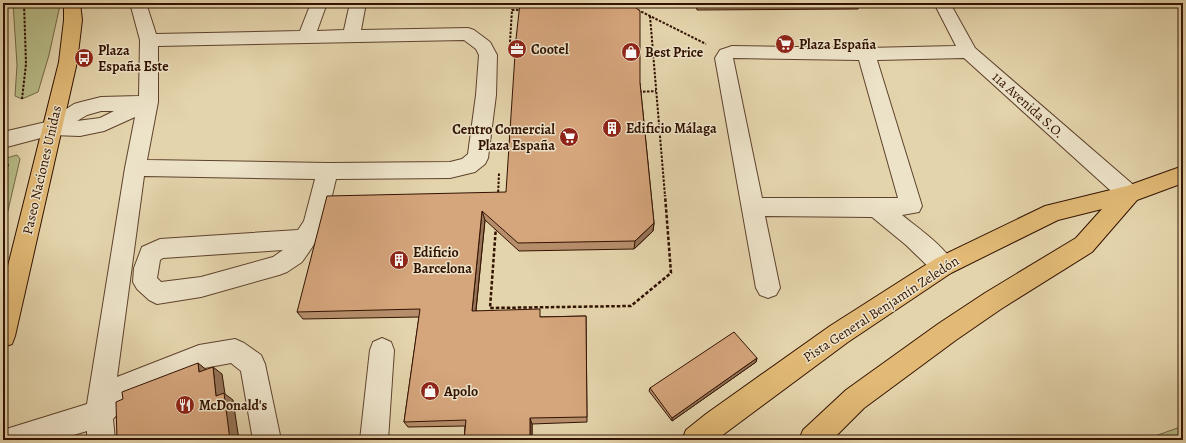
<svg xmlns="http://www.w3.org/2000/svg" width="1186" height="443" font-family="Alegreya,serif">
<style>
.green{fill:#b7bc88;stroke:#746744}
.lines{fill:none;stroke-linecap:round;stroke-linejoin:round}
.minor-casing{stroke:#5e422c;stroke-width:2}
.major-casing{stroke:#321201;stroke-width:2}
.path-far1{stroke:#321201;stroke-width:2;stroke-dasharray:2.5 1.5;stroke-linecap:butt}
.path{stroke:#321201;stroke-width:2.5;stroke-dasharray:3.5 2;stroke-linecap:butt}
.minor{fill:#ede3c9;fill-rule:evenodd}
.major{fill:#e2ba76;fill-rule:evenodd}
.wall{fill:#b78e6b;stroke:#321201}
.shaded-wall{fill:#957457;stroke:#321201}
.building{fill:#d5a57c;stroke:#321201}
.labels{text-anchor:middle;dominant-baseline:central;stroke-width:3;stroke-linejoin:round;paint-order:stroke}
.poi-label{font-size:14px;font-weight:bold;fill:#321201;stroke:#ede3c9;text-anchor:start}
.street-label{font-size:14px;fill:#321201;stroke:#ede3c9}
</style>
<rect width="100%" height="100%" fill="#e4d4ac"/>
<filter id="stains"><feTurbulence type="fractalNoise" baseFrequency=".005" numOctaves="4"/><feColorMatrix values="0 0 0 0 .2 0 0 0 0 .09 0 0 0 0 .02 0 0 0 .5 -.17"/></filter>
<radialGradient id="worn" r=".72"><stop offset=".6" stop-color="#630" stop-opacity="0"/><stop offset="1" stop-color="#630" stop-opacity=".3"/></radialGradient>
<!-- green -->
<g class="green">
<polygon points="13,3 59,3 60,5 49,55 38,92 22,99 15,96 17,65"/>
<polygon points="17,155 20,159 3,232 3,159"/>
<polygon points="1183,426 1183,440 1144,440"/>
</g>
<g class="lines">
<!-- minor casing -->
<g class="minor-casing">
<g id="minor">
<path d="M130,3h16l10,31 144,-3 11,-28h16l-10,28 27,-1 6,-27h16l-5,27 107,-2 6,2 16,12 7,13 -1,40 -8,63 -3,6 -10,8 -25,6 -114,1 -11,45 -12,22 -11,16 -15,10 -8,3 -78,22 -44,7 -8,-4 -12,-11 -4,-7 1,-14 8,-21 18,-8 138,-9 6,-9 11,-42 -171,-3 -27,201 82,-32 36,-6 9,4 17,12 4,9 16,76h-28l-12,-69 -10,-8 -32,6 -62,24 -24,26 2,21h-28v-9l-30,9h-54v-10l84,-26 38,-236 10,-51 -31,14 -24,5 -28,-1 -49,13v-16l43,-10 28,-18 7,-2 20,-5 38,-1 1,-56zM464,40l12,9 3,6 -3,40 -8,59 -6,5 -12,3 -122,1 -181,-3 11,-58v-56zM101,111h13l-14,7 -23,3 10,-6zM283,250l-10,7 -72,20 -40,5 -4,-4 3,-18 3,-2z"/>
<path d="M934,3h16l25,45 162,140 3,6 -3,6 -8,3 -8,-3 -157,-142 -87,2 45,146 -3,6 -17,3c16,13 44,32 53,51l-4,7 -8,3 -8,-3 -29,-28 -34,-28 -107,-1 15,72 -4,7 -8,3 -8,-3 -4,-7 -41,-230 5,-8 12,-4 134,2 90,-2zM733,58l126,2 39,138h-136z"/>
<polygon points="382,338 391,342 394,350 388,440 360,440 370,350 373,342"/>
</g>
</g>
<!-- major casing -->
<g class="major-casing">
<g id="major">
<polygon points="64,3 80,3 82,20 77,62 15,336 12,344 3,347 3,286 59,62 64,20"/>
<polygon points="1183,166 1183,183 1137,200 1092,252 1001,309 956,340 864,408 832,440 799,440 803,430 846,390 938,324 985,293 1076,238 1102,209 1058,220 951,273 848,342 716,440 682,440 686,430 706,414 830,326 935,259 1045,206 1127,186"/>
</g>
</g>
<!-- path-far1 -->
<g class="path-far1">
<polyline points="634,8 706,44"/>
<polyline points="650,16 665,196"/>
<polyline points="510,42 512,10 521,10"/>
<polyline points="639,92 656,91"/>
<polyline points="22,99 26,64 24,3"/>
<polyline points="3,186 8,164"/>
<polyline points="498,196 499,173"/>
</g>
<!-- path -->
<polyline class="path" points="496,226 490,308 631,306 671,273 665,195"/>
<!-- minor -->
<use href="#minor" class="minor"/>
<!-- major -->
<use href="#major" class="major"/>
</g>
<!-- wall -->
<g class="wall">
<polygon points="696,3 860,3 860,4 858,9 697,10"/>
<polygon points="640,83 654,223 653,231 634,249 519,251 485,220 476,311 541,317 586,316 587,422 532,424 532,440 464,440 465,426 408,427 404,422 419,317 303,319 297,312 506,192"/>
<polygon points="757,358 756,362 672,421 649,391 650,388"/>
</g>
<!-- shaded-wall -->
<g class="shaded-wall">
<polygon points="482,211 485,220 475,319 472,311"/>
<polygon points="654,223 653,231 634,249 635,241"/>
<polygon points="757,358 756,362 672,421 672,418"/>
<polygon points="198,363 208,371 199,372"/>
<polygon points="213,367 222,374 225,394 233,400 239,440 230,440 216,396"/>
<polygon points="530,418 532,424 532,440 530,440"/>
</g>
<!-- building -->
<g class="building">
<polygon points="520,3 630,3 640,11 640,83 654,223 635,241 518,243 482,211 472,311 540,309 540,317 586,316 587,417 530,418 530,440 464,440 466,420 404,422 420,309 297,312 327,196 506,192 516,39"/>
<polygon points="697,3 860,3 860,4 697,6"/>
<polygon points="734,332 757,358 672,418 650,388"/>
<polygon points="198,363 199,372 213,367 216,396 224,393 230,440 117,440 116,402 123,399 122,392"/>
</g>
<!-- icons -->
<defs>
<g id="supermarket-disc" transform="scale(1)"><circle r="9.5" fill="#8f2418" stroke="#ede3c9"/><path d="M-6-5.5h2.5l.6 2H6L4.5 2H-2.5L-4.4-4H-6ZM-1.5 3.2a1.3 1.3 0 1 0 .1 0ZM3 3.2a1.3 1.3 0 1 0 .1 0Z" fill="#fff"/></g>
<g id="office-disc" transform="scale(1)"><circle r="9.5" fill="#8f2418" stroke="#ede3c9"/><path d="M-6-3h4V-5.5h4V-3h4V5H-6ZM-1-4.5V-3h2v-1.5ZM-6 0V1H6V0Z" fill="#fff"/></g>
<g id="shop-disc" transform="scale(1)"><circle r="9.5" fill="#8f2418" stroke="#ede3c9"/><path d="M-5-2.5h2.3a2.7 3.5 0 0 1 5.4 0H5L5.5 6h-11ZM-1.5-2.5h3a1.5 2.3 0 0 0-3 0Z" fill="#fff"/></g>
<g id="bus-disc" transform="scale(1)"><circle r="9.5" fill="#8f2418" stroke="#ede3c9"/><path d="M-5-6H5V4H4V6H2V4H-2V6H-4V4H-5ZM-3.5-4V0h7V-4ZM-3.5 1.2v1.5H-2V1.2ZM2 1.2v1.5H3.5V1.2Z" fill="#fff"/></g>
<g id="building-disc" transform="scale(1)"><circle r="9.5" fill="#8f2418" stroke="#ede3c9"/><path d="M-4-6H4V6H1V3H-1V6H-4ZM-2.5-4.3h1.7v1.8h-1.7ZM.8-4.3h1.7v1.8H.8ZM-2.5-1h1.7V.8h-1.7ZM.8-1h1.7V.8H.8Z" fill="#fff"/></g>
<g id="restaurant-disc" transform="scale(1)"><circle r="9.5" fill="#8f2418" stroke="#ede3c9"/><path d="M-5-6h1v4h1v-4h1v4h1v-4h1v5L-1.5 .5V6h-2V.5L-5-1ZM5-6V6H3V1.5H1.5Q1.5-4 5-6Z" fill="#fff"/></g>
</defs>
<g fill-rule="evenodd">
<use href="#supermarket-disc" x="785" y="44"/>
<use href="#office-disc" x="517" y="49"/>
<use href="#shop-disc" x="631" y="52"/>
<use href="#bus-disc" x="84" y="58"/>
<use href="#building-disc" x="612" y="128"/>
<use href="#supermarket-disc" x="569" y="137"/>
<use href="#building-disc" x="399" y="260"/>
<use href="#shop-disc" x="430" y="391"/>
<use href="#restaurant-disc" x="185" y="405"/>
</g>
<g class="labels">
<!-- poi labels -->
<g class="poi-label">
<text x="799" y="44">Plaza España</text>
<text x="531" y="49">Cootel</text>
<text x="98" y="50">Plaza<tspan x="98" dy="16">España Este</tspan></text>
<text x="645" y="52">Best Price</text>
<text x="626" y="128">Edificio Málaga</text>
<text x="555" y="129" text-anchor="end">Centro Comercial<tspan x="555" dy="16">Plaza España</tspan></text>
<text x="413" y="252">Edificio<tspan x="413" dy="16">Barcelona</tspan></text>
<text x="444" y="391">Apolo</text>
<text x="199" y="405">McDonald's</text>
</g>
<!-- street labels -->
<g class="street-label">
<text transform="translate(1028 105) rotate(42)">11a Avenida S.O.</text>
<text transform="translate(42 170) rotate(-77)">Paseo Naciones Unidas</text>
<text transform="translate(881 309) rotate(-33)">Pista General Benjamín Zeledón</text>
</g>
</g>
<!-- margin -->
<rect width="1186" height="443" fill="none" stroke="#e4d4ac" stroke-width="16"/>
<rect x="4" y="4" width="1178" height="435" fill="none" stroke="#321201" stroke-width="2"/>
<rect x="8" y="8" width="1170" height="427" fill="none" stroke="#321201"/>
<rect width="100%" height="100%" filter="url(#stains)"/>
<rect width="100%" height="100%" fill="url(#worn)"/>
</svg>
